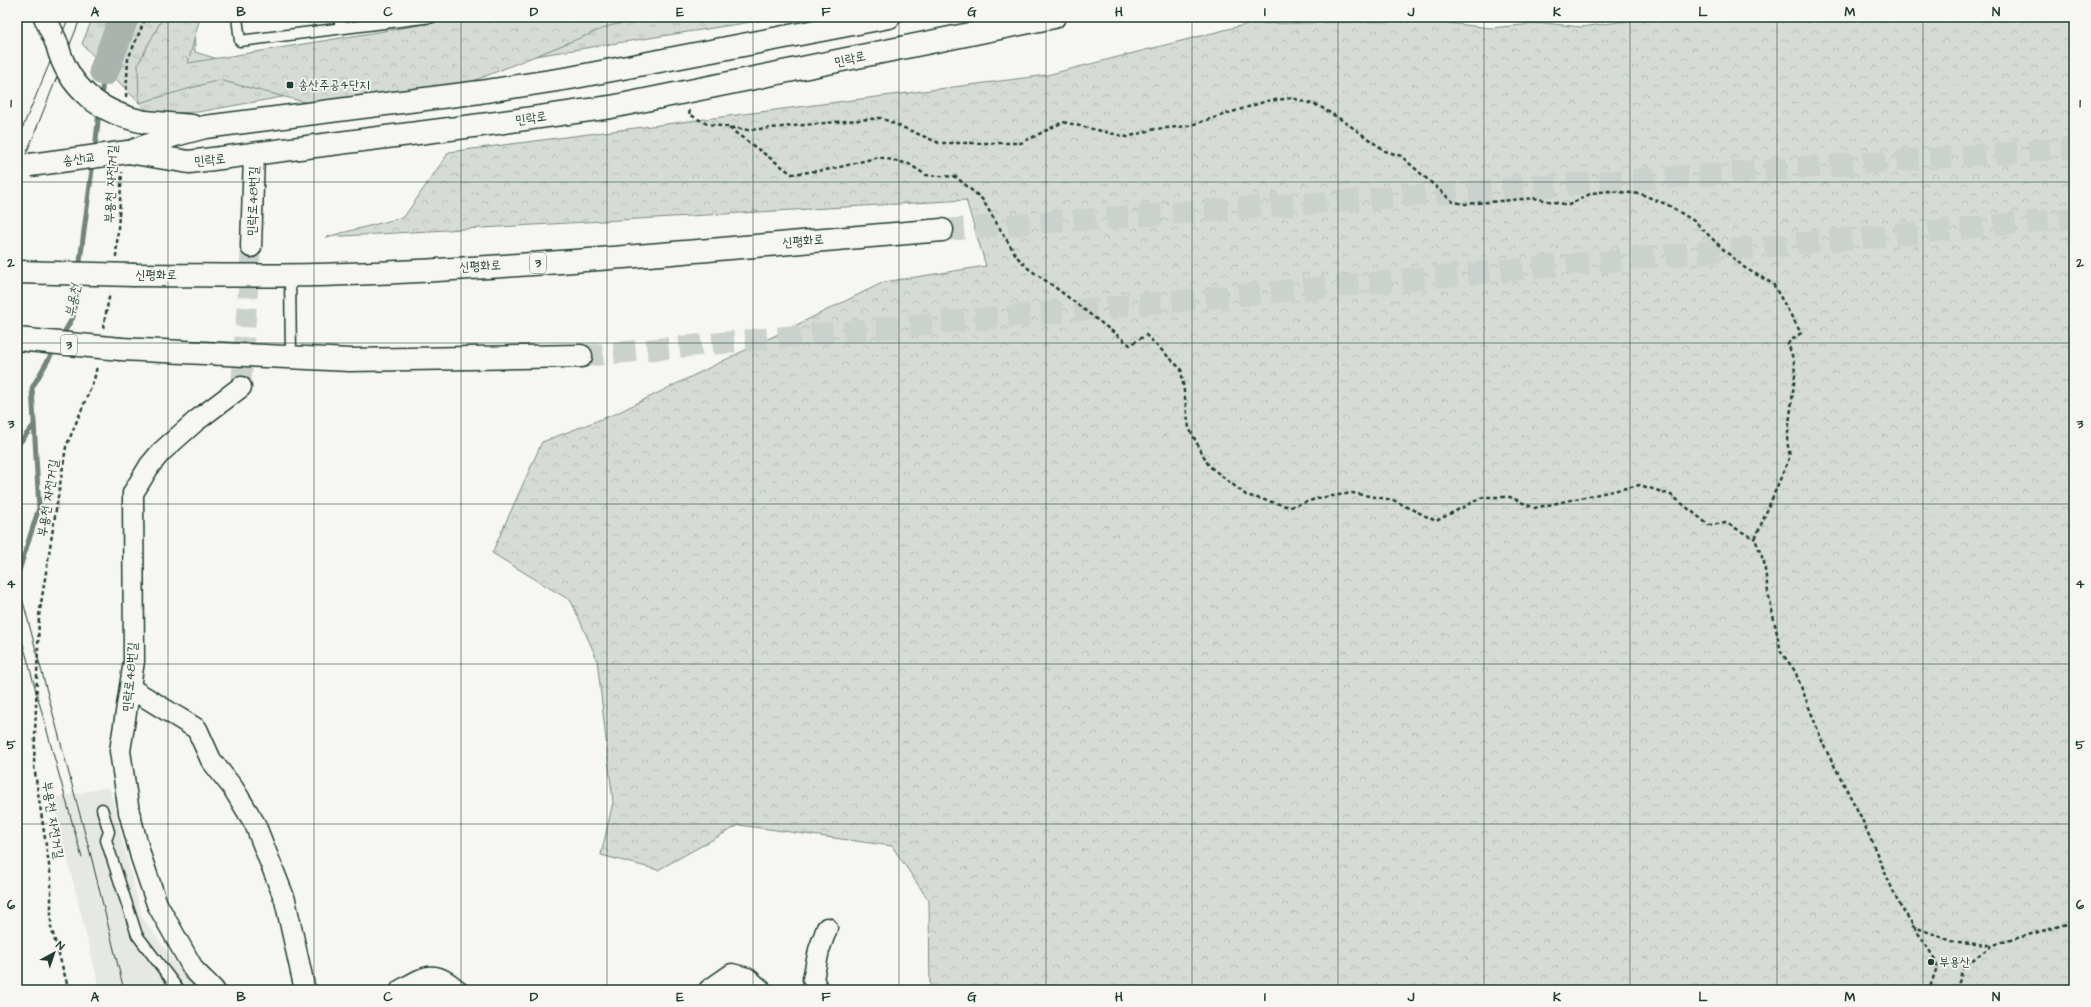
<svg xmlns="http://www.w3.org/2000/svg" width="2091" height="1007" font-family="'Architects Daughter','Poor Story',sans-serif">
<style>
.built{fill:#e6e8e4}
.grass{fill:url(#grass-tufts);stroke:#7a8c85}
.forest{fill:url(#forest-crowns);stroke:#7a8c85}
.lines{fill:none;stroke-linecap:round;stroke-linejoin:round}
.stream{stroke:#72847d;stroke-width:5}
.river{stroke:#aab3ae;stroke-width:30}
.minor-tunnel{stroke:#cbd1cc;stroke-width:20;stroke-dasharray:20 10;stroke-linecap:butt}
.trunk-tunnel{stroke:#cbd1cc;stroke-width:22;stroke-dasharray:22 11;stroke-linecap:butt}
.service-casing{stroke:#1f3d34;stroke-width:13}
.minor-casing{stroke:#1f3d34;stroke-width:23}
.secondary-casing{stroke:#1f3d34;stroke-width:25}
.trunk-casing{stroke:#1f3d34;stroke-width:25}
.path{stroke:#1f3d34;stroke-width:2.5;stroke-dasharray:4 3;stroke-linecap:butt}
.service{stroke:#f6f6f2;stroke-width:10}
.minor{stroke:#f6f6f2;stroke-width:20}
.secondary{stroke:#f6f6f2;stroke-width:22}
.trunk{stroke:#f6f6f2;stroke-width:22}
.tram{stroke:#1f3d34;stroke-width:1}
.secondary-bridge-casing{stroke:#1f3d34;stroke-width:25;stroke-linecap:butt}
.trunk-bridge-casing{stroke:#1f3d34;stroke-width:25;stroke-linecap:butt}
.secondary-bridge{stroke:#f6f6f2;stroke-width:22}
.trunk-bridge{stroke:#f6f6f2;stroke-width:22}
.wall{fill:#a6aca8;stroke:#1f3d34}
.grid{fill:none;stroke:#1f3d34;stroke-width:1;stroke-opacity:0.55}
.poi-dot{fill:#1f3d34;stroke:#f6f6f2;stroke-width:1.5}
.labels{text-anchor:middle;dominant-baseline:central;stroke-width:3.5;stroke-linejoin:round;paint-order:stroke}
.shield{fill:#f6f6f2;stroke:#60746d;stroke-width:1}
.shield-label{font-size:12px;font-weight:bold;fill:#1f3d34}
.street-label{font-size:13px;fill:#1f3d34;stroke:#f6f6f2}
.poi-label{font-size:13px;fill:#1f3d34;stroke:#f6f6f2;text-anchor:start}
.water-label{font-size:14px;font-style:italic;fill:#425a52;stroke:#f6f6f2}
.neatline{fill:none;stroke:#1f3d34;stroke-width:1.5}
.grid-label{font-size:13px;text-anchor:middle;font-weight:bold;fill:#1f3d34}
</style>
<defs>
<pattern id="grass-tufts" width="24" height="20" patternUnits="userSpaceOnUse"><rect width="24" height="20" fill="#d6dbd6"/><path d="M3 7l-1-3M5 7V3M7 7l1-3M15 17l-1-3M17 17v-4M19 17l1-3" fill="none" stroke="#b7bdb8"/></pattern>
<pattern id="forest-crowns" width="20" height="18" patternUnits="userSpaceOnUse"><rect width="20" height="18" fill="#d6dbd6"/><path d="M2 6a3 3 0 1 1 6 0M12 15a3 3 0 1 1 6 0" fill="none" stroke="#b7bdb8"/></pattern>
</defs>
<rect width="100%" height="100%" fill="#f6f6f2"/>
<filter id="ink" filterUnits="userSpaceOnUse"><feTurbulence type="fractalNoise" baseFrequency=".025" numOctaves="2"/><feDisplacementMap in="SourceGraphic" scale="8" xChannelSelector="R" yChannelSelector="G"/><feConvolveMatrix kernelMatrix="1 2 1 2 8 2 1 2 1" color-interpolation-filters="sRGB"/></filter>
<g filter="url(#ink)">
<!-- built -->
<polygon class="built" points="109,787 142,917 195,990 100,990 52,798"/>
<!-- grass -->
<polygon class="grass" points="93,17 194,17 195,52 221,60 312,43 372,35 475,17 783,17 344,86 198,112 150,114 82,44"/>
<!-- forest -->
<g class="forest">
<polygon points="163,17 200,17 188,63 469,17 667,17 612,25 471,82 316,105 219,80 139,103 138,64"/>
<polygon points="1657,17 2074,17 2074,990 930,990 929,901 892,846 739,825 658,870 601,855 613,802 597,659 571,601 492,553 542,442 617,413 884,282 986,266 966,200 326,237 404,217 449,152 1047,75 1248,24 1432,21 1490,28 1544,23 1581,27"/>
</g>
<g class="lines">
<!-- stream -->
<g class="stream">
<polyline points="101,99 104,71"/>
<polyline points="95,150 99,111"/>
<polyline points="79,269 93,162"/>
<polyline points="61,338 73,317 78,279"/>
<polyline points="17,446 34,425"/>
<polyline points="17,577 39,508 32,388 55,348"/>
</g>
<!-- river -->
<polyline class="river" points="104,71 124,17"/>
<!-- minor-tunnel -->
<polyline class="minor-tunnel" points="241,387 251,247"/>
<!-- trunk-tunnel -->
<g class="trunk-tunnel">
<polyline points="942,230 2074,148"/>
<polyline points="581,356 2074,218"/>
</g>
<!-- service casing -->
<g class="service-casing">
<g id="service">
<polyline points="237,17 240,41 432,17"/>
<polyline points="339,17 341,28"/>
<polyline points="290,276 291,357"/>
<polyline points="102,809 109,832 106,840 137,935 179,990"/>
</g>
</g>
<!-- minor casing -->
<g class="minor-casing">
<g id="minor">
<polyline points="251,247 254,155"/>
<polyline points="130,688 197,729 211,760 233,788 255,824 285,900 305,990"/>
<polyline points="214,990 194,970 157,904 141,857 129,812 120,751 134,661 133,493 150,465 161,452 196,421 241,387"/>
<path d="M401,990c25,-14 33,-21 56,0"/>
<polyline points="709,990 732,974 747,978 761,990"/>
<polyline points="818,990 813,979 819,950 827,928"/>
</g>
</g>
<!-- secondary casing -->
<g class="secondary-casing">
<g id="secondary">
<polyline points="45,17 57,44"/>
<polyline points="145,122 192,126"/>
<polyline points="128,152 189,162 497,123 611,107 1054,17"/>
<polyline points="130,152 175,135 205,127 480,92 570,78 889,17"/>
</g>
</g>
<!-- trunk casing -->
<g class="trunk-casing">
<g id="trunk">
<path d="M134,275c72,0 144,2 215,-1 198,-7 395,-28 593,-44"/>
<polyline points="121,349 350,360 581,356"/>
</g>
</g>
<!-- path -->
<g class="path">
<polyline points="126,97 128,59 146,17"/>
<polyline points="690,110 689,114 707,124 748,130 881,118 939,143 1021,143 1063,122 1127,137 1155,129 1188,126 1267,101 1292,98 1319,106 1345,122 1385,151 1401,156 1453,202 1466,204 1534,198 1569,205 1592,193 1609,191 1641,194 1668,205 1694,221 1724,250 1745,268 1773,284 1801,333 1788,343 1794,362 1795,375 1787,441 1790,456 1755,539 1764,562 1768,592 1781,652 1795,671 1824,746 1861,817 1897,900 1936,961 1937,967 1929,990"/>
<polyline points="729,128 792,174 832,169 879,157 909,164 926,175 956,177 982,199 1017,257 1029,269 1056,288 1130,345 1146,335 1181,369 1189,428 1209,466 1246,495 1290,507 1319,498 1352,493 1393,500 1436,521 1483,497 1510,497 1534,508 1640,485 1671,495 1709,525 1726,523 1755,539"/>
<polyline points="116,257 122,172"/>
<polyline points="103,328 110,293"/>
<polyline points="1912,926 1957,943 1992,945"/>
<polyline points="69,990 51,927 51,878 34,766 39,616 66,447 94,380 97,366"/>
<polyline points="1957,990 1963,967 1993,945 2074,922"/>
</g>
<!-- service -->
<use href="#service" class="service"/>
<!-- minor -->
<use href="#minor" class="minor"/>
<!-- secondary -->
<use href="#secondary" class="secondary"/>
<!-- trunk -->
<use href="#trunk" class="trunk"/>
<!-- tram -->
<g class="tram">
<polyline points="17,141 69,17"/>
<polyline points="17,177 81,17"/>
<polyline points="17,579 91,856 124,990"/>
<polyline points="17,622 82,858"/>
</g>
<!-- secondary-bridge casing -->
<g class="secondary-bridge-casing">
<g id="secondary-bridge">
<path d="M57,44c11,45 44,69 88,78"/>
<polyline points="30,165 128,152"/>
</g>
</g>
<!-- trunk-bridge casing -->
<g class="trunk-bridge-casing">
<g id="trunk-bridge">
<polyline points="17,272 134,275"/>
<polyline points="17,339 121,349"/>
</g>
</g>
<!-- secondary-bridge -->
<use href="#secondary-bridge" class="secondary-bridge"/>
<!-- trunk-bridge -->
<use href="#trunk-bridge" class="trunk-bridge"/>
</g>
<!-- wall -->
<polygon class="wall" points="277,17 287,17 278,18"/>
</g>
<!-- grid -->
<path class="grid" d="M168,17v973M314,17v973M461,17v973M607,17v973M753,17v973M899,17v973M1046,17v973M1192,17v973M1338,17v973M1484,17v973M1630,17v973M1777,17v973M1923,17v973M17,182h2057M17,343h2057M17,504h2057M17,664h2057M17,824h2057"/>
<!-- markers -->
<g class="poi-dot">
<rect x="286" y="81" width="8" height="8" rx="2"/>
<circle cx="1931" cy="962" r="4"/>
</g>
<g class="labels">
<!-- shield labels -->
<g class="shield">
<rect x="530" y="253" width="16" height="20" rx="3"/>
<rect x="61" y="335" width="16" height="20" rx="3"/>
</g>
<g class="shield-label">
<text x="538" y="263">3</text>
<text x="69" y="345">3</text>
</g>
<!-- street labels -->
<g class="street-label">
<text transform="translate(850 59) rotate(-12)">민락로</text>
<text transform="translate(531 118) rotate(-8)">민락로</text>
<text transform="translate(79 159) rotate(-7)">송산1교</text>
<text transform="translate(210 160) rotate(-6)">민락로</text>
<text transform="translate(111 184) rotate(-87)">부용천 자전거길</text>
<text transform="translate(253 201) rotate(-88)">민락로48번길</text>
<text transform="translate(803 241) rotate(-5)">신평화로</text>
<text transform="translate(480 266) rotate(-3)">신평화로</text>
<text x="156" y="275">신평화로</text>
<text transform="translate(48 498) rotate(-81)">부용천 자전거길</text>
<text transform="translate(130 677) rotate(-85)">민락로48번길</text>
<text transform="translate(53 820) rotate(81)">부용천 자전거길</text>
</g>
<!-- poi labels -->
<g class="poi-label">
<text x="298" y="85">송산주공4단지</text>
<text x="1939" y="962">부용산</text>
</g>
<!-- water labels -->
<g class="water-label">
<text transform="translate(73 301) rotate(-79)">부용천</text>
</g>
</g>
<!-- margin -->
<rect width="2091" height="1007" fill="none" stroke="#f6f6f2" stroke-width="44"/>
<!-- north arrow -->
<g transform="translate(54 953) rotate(40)" stroke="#f6f6f2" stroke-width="3" paint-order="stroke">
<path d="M0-3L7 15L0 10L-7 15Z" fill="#1f3d34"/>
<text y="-6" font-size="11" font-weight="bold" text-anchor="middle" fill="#1f3d34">N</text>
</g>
<rect x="22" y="22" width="2047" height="963" class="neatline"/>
<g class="grid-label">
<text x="95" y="16">A</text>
<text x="241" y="16">B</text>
<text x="388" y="16">C</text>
<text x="534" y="16">D</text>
<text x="680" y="16">E</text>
<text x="826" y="16">F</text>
<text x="972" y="16">G</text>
<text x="1119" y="16">H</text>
<text x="1265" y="16">I</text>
<text x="1411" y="16">J</text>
<text x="1557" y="16">K</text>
<text x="1703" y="16">L</text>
<text x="1850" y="16">M</text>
<text x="1996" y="16">N</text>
<text x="11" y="107">1</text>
<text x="2080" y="107">1</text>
<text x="11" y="267">2</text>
<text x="2080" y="267">2</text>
<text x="11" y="428">3</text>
<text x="2080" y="428">3</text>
<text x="11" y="588">4</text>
<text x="2080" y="588">4</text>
<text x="11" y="749">5</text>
<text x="2080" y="749">5</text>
<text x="11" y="909">6</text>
<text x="2080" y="909">6</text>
<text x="95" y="1001">A</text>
<text x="241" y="1001">B</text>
<text x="388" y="1001">C</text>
<text x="534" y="1001">D</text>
<text x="680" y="1001">E</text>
<text x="826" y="1001">F</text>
<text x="972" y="1001">G</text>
<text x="1119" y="1001">H</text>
<text x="1265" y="1001">I</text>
<text x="1411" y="1001">J</text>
<text x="1557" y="1001">K</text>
<text x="1703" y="1001">L</text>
<text x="1850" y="1001">M</text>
<text x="1996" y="1001">N</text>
</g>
</svg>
